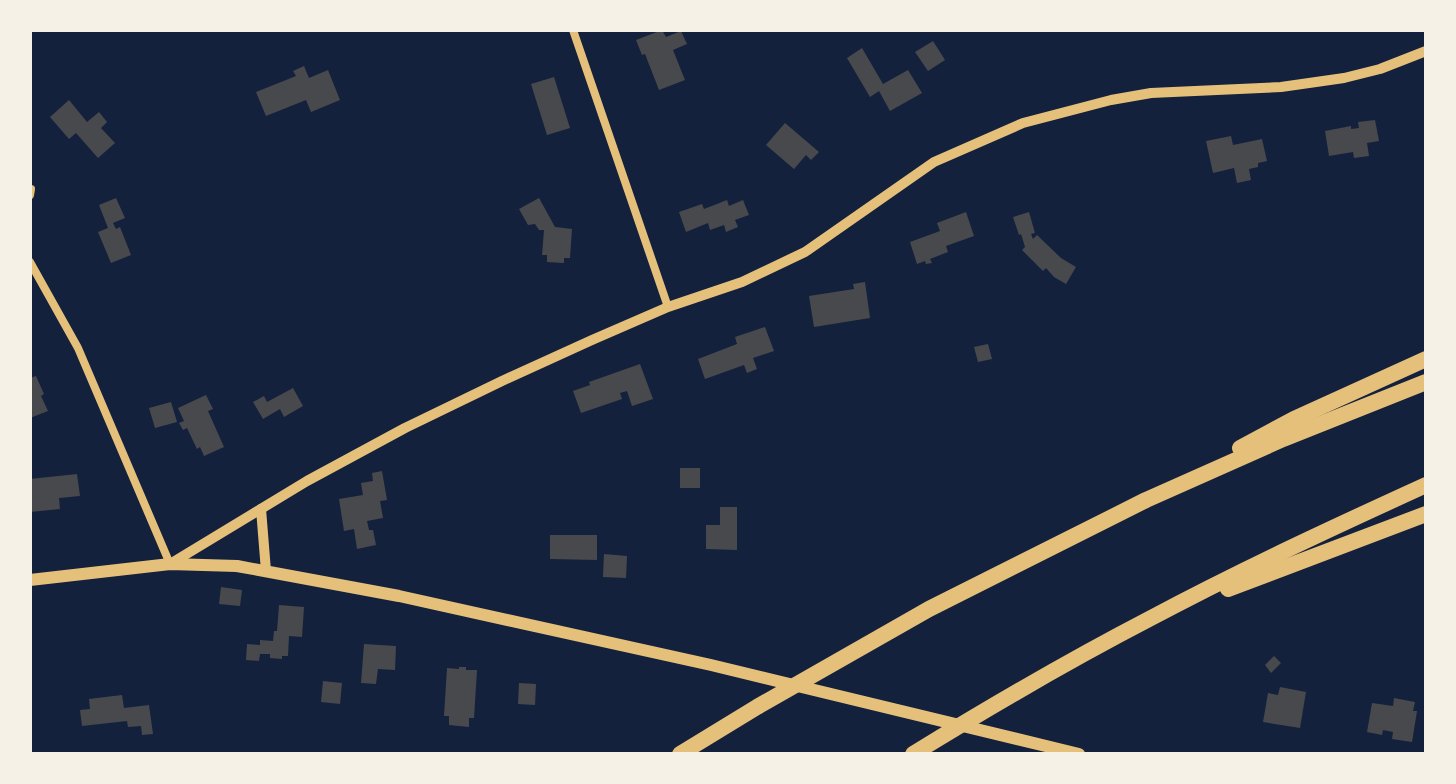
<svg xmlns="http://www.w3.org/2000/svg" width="1456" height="784" font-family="Mulish,sans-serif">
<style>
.building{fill:#48494c}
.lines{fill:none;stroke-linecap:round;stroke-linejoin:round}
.minor{stroke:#e5c07b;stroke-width:8}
.tertiary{stroke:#e5c07b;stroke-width:10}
.secondary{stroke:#e5c07b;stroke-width:12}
.motorway{stroke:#e5c07b;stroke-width:16}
</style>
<rect width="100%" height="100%" fill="#14213d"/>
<!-- building -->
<g class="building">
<polygon points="662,30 666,37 681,31 687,44 673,50 685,80 659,90 645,54 642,55 636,40"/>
<polygon points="933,41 945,60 928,71 915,52"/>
<polygon points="862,48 883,84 908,70 922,93 890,111 879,91 870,97 847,58"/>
<polygon points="304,66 309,78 328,70 340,100 311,112 306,100 266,116 256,92 296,76 293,71"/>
<polygon points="554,77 570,128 547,135 531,84"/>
<polygon points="69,100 87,122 99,112 107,122 101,128 115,143 98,158 76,133 69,139 50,117"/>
<polygon points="1375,120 1379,141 1367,143 1369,156 1354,158 1353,152 1329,156 1325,131 1351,126 1351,129 1359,128 1358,122"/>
<polygon points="785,123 819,152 811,160 806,155 794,169 766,145"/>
<polygon points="1231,136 1233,145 1262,139 1267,161 1258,163 1258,167 1249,169 1251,180 1237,183 1234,168 1213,173 1206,141"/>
<polygon points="116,198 125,218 113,223 116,229 120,227 131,255 111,263 98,232 108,228 99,205"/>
<polygon points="539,198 555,227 572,229 570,258 564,258 564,263 547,262 547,255 542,255 544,230 539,230 535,224 528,225 519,209"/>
<polygon points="727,200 729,206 743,200 749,215 735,220 738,227 726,232 724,225 710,230 708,223 686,232 679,212 702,204 704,209"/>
<polygon points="966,212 974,236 946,246 948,252 930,259 932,263 926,264 925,261 917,264 910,242 940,231 937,223"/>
<polygon points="1029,212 1035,233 1031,234 1033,239 1037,235 1061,258 1076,267 1066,284 1054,277 1046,268 1043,271 1022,250 1025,247 1021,234 1019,235 1013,217"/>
<polygon points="865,282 870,318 814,327 809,296 854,289 853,284"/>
<polygon points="765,327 774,351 753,358 757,369 747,373 744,365 705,379 698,359 737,344 735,337"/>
<polygon points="988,344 992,359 978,362 974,347"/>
<polygon points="640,364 653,399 632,406 627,391 620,393 622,399 581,413 573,391 590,385 589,382"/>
<polygon points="36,376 44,394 41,396 48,411 30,418 30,378"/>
<polygon points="293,388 303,406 284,417 280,409 263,419 253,402 264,396 267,402"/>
<polygon points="206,395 213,409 208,411 224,447 204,456 200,447 197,449 187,428 183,430 179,423 184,421 178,408"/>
<polygon points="171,402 177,422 155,428 149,408"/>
<rect x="680" y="468" width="20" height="20"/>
<polygon points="382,471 387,500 380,501 383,518 367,521 369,530 373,530 376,545 357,549 354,529 344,531 339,499 363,495 361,483 373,481 372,473"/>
<polygon points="77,474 80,496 59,498 60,509 30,512 30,479"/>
<polygon points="720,507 737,507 737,550 706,549 706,525 720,525"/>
<polygon points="550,535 597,535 597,560 550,559"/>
<polygon points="604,554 627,556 626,578 603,577"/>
<polygon points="221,587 242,590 240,606 219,604"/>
<polygon points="279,605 304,607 302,637 289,636 288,656 282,656 282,659 270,658 270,654 260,654 259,661 246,660 247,644 260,645 260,640 273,641 274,631 277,631"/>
<polygon points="364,644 396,646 395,670 378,669 376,684 361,683"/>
<polygon points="1274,656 1281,663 1271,673 1265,665"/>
<polygon points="459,667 466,667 466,670 477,670 474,718 469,718 469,727 449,725 449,716 444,716 447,668 459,669"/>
<polygon points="323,681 342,683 340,704 321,702"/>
<polygon points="519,683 536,684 535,705 518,704"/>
<polygon points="1280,687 1306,692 1300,728 1263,722 1268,693 1278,695"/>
<polygon points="122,695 124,708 149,705 153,734 142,735 141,726 128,727 127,721 82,726 80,710 90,709 89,699"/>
<polygon points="1394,698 1415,702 1413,711 1417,711 1412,742 1392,739 1393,732 1383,730 1382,735 1367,732 1372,703 1393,706"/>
</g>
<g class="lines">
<!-- minor -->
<g class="minor">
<polyline points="573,30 668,307"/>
<polyline points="30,195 31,189"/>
<polyline points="30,262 78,348 170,564"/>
</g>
<!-- tertiary -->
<g class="tertiary">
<polyline points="261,509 266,571"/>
<polyline points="170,564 307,481 405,428 502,381 592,340 668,307 742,282 805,252 934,162 1023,123 1111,100 1151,93 1281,87 1344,78 1380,69 1426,51"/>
</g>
<!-- secondary -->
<polyline class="secondary" points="30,580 170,564 237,566 399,596 711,665 1079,754"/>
<!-- motorway -->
<g class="motorway">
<polyline points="1240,448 1294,419 1426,359"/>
<polyline points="1228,589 1426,514"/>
<polyline points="680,754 757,707 929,609 1146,500 1283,439 1426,382"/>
<path d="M913,754c78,-48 157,-94 238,-136 90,-48 183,-91 275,-133"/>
</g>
</g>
<!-- border -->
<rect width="1456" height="784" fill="none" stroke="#f6f1e7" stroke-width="64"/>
</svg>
